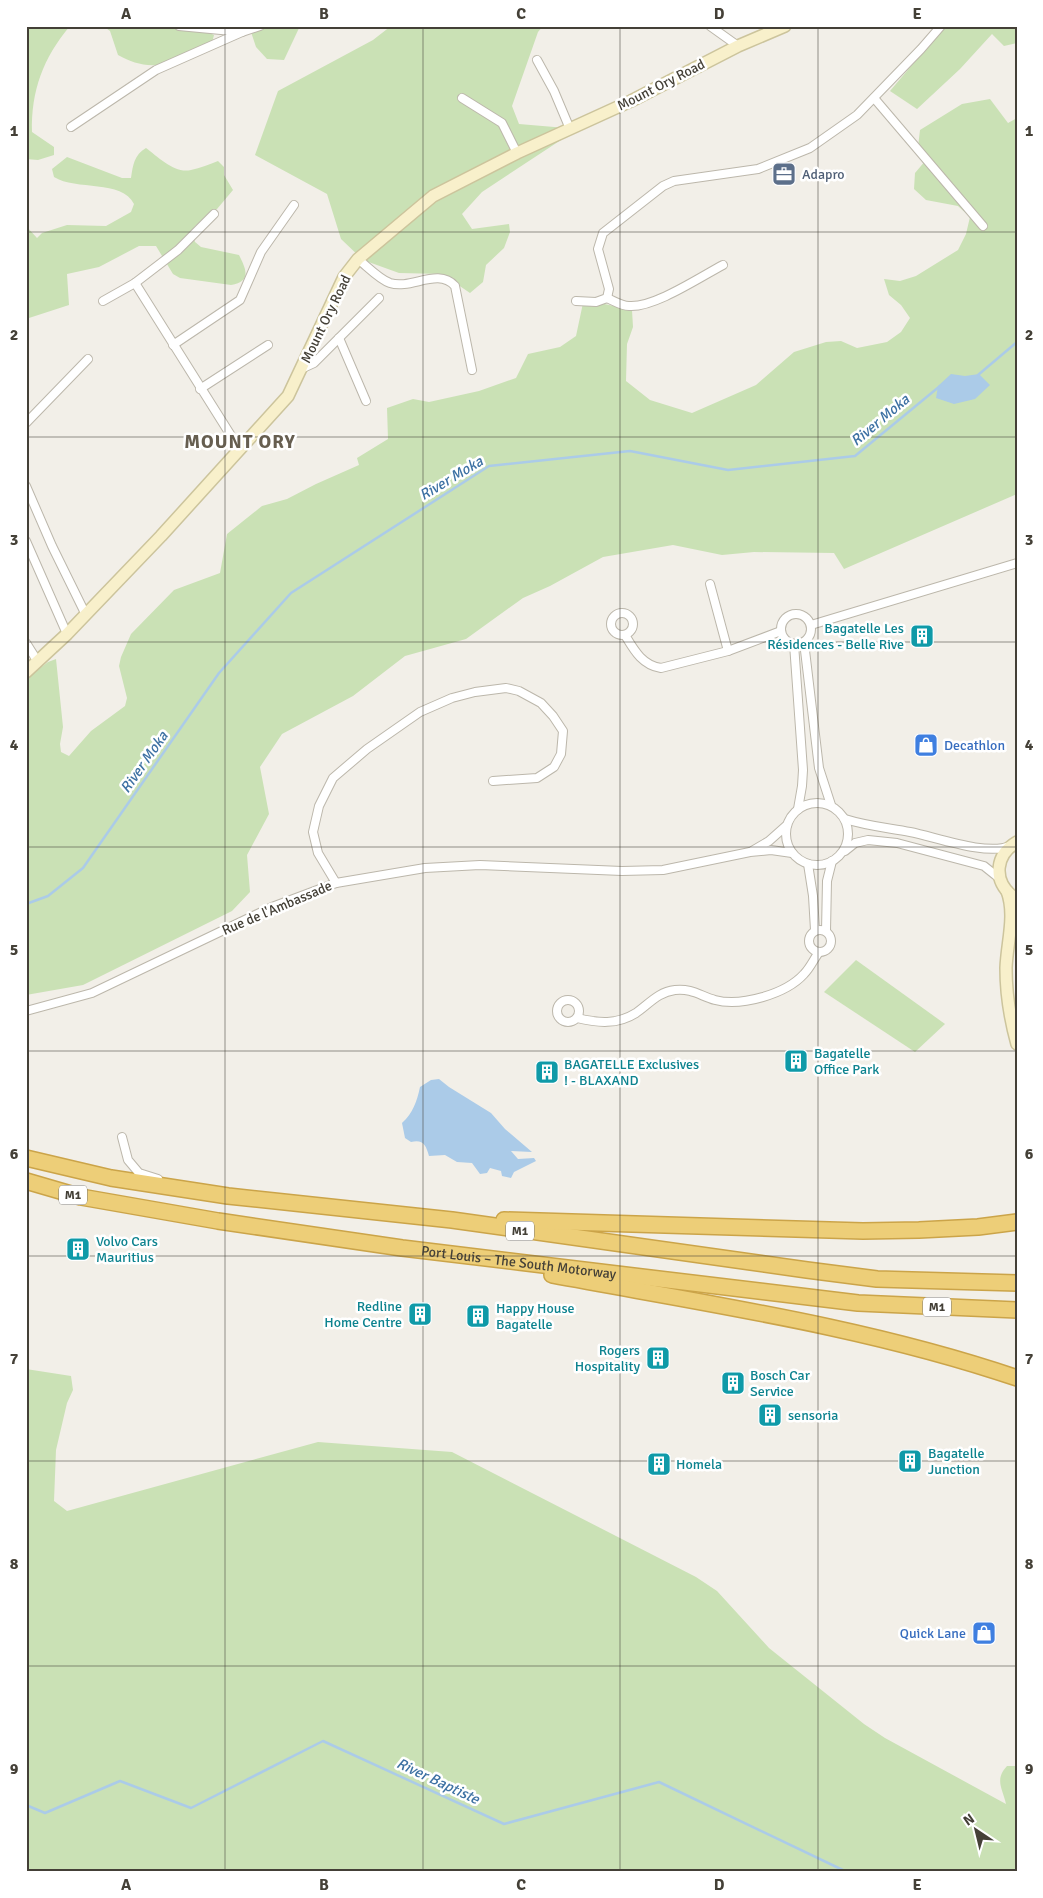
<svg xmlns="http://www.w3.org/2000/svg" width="1043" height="1898" font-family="Signika,sans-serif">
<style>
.green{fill:#cae1b5}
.water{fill:#abcbe8}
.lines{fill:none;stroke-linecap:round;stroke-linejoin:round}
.stream{stroke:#abcbe8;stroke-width:2.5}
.street-casing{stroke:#bcb7ab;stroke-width:10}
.secondary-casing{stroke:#ccc49c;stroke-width:14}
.highway-casing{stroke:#cba449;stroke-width:18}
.street{stroke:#fff;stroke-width:8}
.secondary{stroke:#f8f0cb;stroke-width:11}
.highway{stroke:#edce78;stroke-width:15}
.grid{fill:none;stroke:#444037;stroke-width:1;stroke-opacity:0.55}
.labels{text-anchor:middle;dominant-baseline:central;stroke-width:5;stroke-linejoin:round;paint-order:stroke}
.shield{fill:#fff;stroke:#7c7973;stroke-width:1}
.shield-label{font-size:12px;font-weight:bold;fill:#444037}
.street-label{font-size:14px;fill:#444037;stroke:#fff}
.service-label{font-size:14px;fill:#4e5e75;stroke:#fff;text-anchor:start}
.culture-label{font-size:14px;fill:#0d838f;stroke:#fff;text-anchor:start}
.shop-label{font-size:14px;fill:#366cbe;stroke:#fff;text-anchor:start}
.water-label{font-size:15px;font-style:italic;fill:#3d71a3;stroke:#fff}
.district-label{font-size:19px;font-weight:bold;letter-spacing:1px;fill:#665e50;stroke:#fff}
.neatline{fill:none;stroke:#444037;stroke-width:2}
.grid-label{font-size:16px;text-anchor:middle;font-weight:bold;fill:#444037}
</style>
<rect width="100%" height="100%" fill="#f2efe8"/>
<!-- green -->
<g class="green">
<path d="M26,26h44c-27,32 -39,65 -38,106l22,15v8l-16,5 -12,-1z"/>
<path d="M103,26c30,0 85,-5 111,9l-2,8 -55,22c-15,1 -26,-3 -39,-10l-8,-24z"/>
<polygon points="249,26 300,26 284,60 267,59 256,47"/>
<polygon points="391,26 543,26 538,32 512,106 519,124 566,128 567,136 482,192 462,214 472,229 509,224 510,232 504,248 486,265 483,282 470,293 442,274 399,273 363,260 341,239 327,194 255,155 278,91 373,40"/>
<polygon points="945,26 1017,26 1017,43 1004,46 992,34 960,69 917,109 890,91"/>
<polygon points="990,99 1008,123 1017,118 1017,494 844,569 834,553 754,552 722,555 673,545 603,557 550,586 523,598 466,639 405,656 353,696 282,734 260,767 269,814 247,855 250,892 232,911 83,985 26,995 27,678 48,662 56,659 63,727 60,744 61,752 69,756 91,731 125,706 127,698 119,666 121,657 131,634 174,590 220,573 227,534 262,506 287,499 316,484 359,465 357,458 388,439 387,408 413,399 429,402 479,391 516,378 528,354 560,347 576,336 583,303 600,303 632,310 633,327 627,344 626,381 650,400 692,413 756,385 794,352 826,342 841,341 857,348 887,342 901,332 910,318 901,305 889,295 884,279 900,281 916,276 958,250 966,234 970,217 958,206 926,200 914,189 915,173 926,160 918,147 920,130 962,104"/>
<path d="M146,148c12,9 29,26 45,22 9,-2 19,-6 27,-9l6,6v8l9,15 -16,19 -22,17 -3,8 3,8 6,5 38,8c7,14 13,26 -8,30l-51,-7 -7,-4 -17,-28h-17l-40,21 -32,7 2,31 -40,13 -3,-2v-90l11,12 5,-5 25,-8 39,1 25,-14 3,-8c-12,-25 -58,-13 -80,-27l-2,-8 15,-12 55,21h9c2,-13 3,-23 15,-30z"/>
<polygon points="856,960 945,1024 915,1052 824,992"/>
<path d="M26,1369l45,7 2,14 -6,13 -11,47 -2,51 13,10 251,-69 134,10 244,125 21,14 52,57 95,76 21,14 121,66c-3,-15 -12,-24 1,-38h10v106h-991z"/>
</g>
<!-- water -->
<g class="water">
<polygon points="951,374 965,376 979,374 990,385 975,399 954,404 936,398 938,386"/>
<path d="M439,1079l10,8 42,26 14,16 27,23 -21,-1 7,8 16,-1 2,3 -22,11 -3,6 -9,-2 -1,-5 -11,-3 -3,5 -7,1 -8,-11 -15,-1 -12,-7 -16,1c-3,-11 -6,-17 -18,-14l-6,-4 -3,-15c11,-10 15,-22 18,-36l11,-7z"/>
</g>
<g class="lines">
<!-- stream -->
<g class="stream">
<polyline points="978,375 1017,342"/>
<polyline points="26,904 48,896 83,868 219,673 291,593 489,466 630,451 728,470 855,456 940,386"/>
<polyline points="26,1805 45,1813 120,1781 191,1808 323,1741 504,1824 659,1782 847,1872"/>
</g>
<!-- street casing -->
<g class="street-casing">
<g id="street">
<polyline points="179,26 242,32 260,26"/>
<polyline points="710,26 738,46"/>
<polyline points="537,60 554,91 570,129"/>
<polyline points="462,98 502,123 517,153"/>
<polyline points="874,98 983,226"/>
<polyline points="71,127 156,70 242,32"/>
<path d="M358,259c10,8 21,20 32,24 21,7 48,-16 65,3l17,84"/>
<polyline points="135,283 240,450"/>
<path d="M607,298c7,3 15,8 22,8 25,2 71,-29 94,-41"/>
<polyline points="103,301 135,283 178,250 214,214"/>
<polyline points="576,301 596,302 607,298 609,289 598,249 603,233 663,186 674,181 758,169 810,148 857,115 921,49 941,26"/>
<polyline points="339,338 366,401"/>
<polyline points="173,345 240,300 261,252 294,205"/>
<polyline points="303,368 314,363 379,298"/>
<polyline points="200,389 268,345"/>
<polyline points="26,423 88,359"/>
<polyline points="26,486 52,546 85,613"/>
<polyline points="26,541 67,634"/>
<polyline points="710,584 728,651"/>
<circle cx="622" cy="624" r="11"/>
<circle cx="796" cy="629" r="15"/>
<polyline points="811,625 1017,563"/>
<path d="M625,635c9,15 17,30 36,33l67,-17 53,-20"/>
<polyline points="804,642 819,768 831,805"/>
<polyline points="26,643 38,662"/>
<polyline points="794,644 803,770 802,786 798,809"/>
<circle cx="817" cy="834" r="31"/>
<path d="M845,819c22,7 44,9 65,13 26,5 76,24 100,14"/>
<polyline points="752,851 769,841 787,825"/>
<polyline points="845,851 855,843 868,840 897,843 984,866 999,878"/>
<polyline points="808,864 813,896 815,930"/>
<polyline points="336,883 318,853 313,832 319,806 333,778 367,749 420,712 452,698 475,692 506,688 519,691 541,703 553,716 563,731 561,754 554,767 537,778 493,781"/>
<circle cx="820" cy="941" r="11"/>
<polyline points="826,931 827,881 832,861"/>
<circle cx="568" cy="1011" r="11"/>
<polyline points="26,1011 92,993 272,907 336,883 425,868 480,865 622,871 663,870 750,852 771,850 792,853"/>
<path d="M577,1018c21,5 40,7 59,-5 13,-9 22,-21 39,-23 16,-2 26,6 40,10 26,7 71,-6 89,-26 6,-6 10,-15 15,-22"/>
<polyline points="122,1137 128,1160 139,1173 158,1179"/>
</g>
</g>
<!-- secondary casing -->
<g class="secondary-casing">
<g id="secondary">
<polyline points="26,672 67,634 161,536 288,396 344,277 358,259 433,196 517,153 631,101 738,46 785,26"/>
<path d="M1007,891c9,24 0,51 -1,77 0,25 4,51 11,76"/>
<path d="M1012,896c-19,-16 -17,-41 5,-54"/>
</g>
</g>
<!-- highway casing -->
<g class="highway-casing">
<g id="highway">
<polyline points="26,1158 111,1178 228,1196 452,1220 807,1270 877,1279 1017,1283"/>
<path id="s1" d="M26,1181l55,16 137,24 184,27 456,55 159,7"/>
<polyline points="504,1220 863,1231 919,1230 978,1227 1017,1222"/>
<path d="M552,1275c156,29 315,52 465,103"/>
</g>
</g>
<!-- street -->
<use href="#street" class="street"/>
<!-- secondary -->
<use href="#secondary" class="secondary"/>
<!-- highway -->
<use href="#highway" class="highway"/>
</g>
<!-- grid -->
<path class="grid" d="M225,26v1846M423,26v1846M620,26v1846M818,26v1846M26,232h991M26,437h991M26,642h991M26,847h991M26,1051h991M26,1256h991M26,1461h991M26,1666h991"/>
<!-- icons -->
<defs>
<g id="office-square" transform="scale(1.25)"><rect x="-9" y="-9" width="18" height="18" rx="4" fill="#5c6f8a" stroke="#fff"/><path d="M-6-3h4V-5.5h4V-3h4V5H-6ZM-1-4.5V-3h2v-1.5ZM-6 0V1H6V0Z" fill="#fff"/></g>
<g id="building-square" transform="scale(1.25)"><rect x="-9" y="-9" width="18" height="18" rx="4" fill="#0f9aa8" stroke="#fff"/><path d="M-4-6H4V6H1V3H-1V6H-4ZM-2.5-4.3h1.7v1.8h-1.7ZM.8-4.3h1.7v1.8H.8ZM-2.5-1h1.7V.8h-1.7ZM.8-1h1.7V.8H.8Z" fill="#fff"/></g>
<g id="shop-square" transform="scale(1.25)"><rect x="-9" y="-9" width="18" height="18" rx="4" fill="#3f7fe0" stroke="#fff"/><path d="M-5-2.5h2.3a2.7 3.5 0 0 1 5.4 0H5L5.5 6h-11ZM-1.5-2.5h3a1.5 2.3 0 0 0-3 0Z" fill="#fff"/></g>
</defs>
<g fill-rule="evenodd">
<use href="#office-square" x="784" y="174"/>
<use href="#building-square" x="922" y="636"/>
<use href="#shop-square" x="926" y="745"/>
<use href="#building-square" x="796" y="1061"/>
<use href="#building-square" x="547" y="1072"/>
<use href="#building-square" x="78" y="1249"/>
<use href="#building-square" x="420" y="1314"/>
<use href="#building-square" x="478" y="1316"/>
<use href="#building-square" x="658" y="1358"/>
<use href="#building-square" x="733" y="1383"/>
<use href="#building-square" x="770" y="1415"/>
<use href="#building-square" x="910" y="1461"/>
<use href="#building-square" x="659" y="1464"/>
<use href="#shop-square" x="984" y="1633"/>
</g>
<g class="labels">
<!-- shield labels -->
<g class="shield">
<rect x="59" y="1185.5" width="28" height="19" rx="4"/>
<rect x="506" y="1221.5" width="28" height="19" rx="4"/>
<rect x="923" y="1297.5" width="28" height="19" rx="4"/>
</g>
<g class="shield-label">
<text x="73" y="1195">M1</text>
<text x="520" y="1231">M1</text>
<text x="937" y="1307">M1</text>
</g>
<!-- street labels -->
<g class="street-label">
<text transform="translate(661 85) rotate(-27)">Mount Ory Road</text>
<text transform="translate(326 319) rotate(-64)">Mount Ory Road</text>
<text transform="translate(277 908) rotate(-23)">Rue de l'Ambassade</text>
<text stroke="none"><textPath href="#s1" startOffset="500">Port Louis – The South Motorway</textPath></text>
</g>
<!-- service labels -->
<g class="service-label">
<text x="802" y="174">Adapro</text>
</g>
<!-- culture labels -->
<g class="culture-label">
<text x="904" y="628" text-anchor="end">Bagatelle Les<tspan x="904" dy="16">Résidences - Belle Rive</tspan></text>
<text x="814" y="1053">Bagatelle<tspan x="814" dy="16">Office Park</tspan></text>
<text x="564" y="1064">BAGATELLE Exclusives<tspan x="564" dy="16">! - BLAXAND</tspan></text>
<text x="96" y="1241">Volvo Cars<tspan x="96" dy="16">Mauritius</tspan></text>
<text x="402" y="1306" text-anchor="end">Redline<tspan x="402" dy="16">Home Centre</tspan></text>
<text x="496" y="1308">Happy House<tspan x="496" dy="16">Bagatelle</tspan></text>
<text x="640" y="1350" text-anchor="end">Rogers<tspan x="640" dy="16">Hospitality</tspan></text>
<text x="750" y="1375">Bosch Car<tspan x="750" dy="16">Service</tspan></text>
<text x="788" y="1415">sensoria</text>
<text x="928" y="1453">Bagatelle<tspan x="928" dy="16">Junction</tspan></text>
<text x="676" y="1464">Homela</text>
</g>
<!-- shop labels -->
<g class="shop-label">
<text x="944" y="745">Decathlon</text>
<text x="966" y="1633" text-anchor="end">Quick Lane</text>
</g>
<!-- water labels -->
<g class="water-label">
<text transform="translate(880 420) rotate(-40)">River Moka</text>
<text transform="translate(451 478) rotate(-31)">River Moka</text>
<text transform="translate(144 762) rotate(-55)">River Moka</text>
<text transform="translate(438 1781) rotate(25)">River Baptiste</text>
</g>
<!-- district labels -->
<g class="district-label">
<text x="240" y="442">MOUNT ORY</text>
</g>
</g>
<!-- border -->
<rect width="1043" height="1898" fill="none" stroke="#ffffff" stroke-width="55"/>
<!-- north arrow -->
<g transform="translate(976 1830) rotate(325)" stroke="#ffffff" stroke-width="4" paint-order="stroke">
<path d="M0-4L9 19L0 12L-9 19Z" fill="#444037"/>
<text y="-8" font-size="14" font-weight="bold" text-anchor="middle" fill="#444037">N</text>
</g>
<rect x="28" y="28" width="988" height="1842" class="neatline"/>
<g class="grid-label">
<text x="126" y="19">A</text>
<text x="324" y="19">B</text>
<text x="521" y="19">C</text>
<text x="719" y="19">D</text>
<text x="917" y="19">E</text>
<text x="14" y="136">1</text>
<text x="1029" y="136">1</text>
<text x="14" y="340">2</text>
<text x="1029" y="340">2</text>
<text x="14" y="545">3</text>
<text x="1029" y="545">3</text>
<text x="14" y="750">4</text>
<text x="1029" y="750">4</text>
<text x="14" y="955">5</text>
<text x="1029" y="955">5</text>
<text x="14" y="1159">6</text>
<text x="1029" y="1159">6</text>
<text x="14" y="1364">7</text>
<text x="1029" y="1364">7</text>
<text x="14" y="1569">8</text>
<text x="1029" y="1569">8</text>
<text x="14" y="1774">9</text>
<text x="1029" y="1774">9</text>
<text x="126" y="1890">A</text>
<text x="324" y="1890">B</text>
<text x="521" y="1890">C</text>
<text x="719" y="1890">D</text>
<text x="917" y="1890">E</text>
</g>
</svg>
